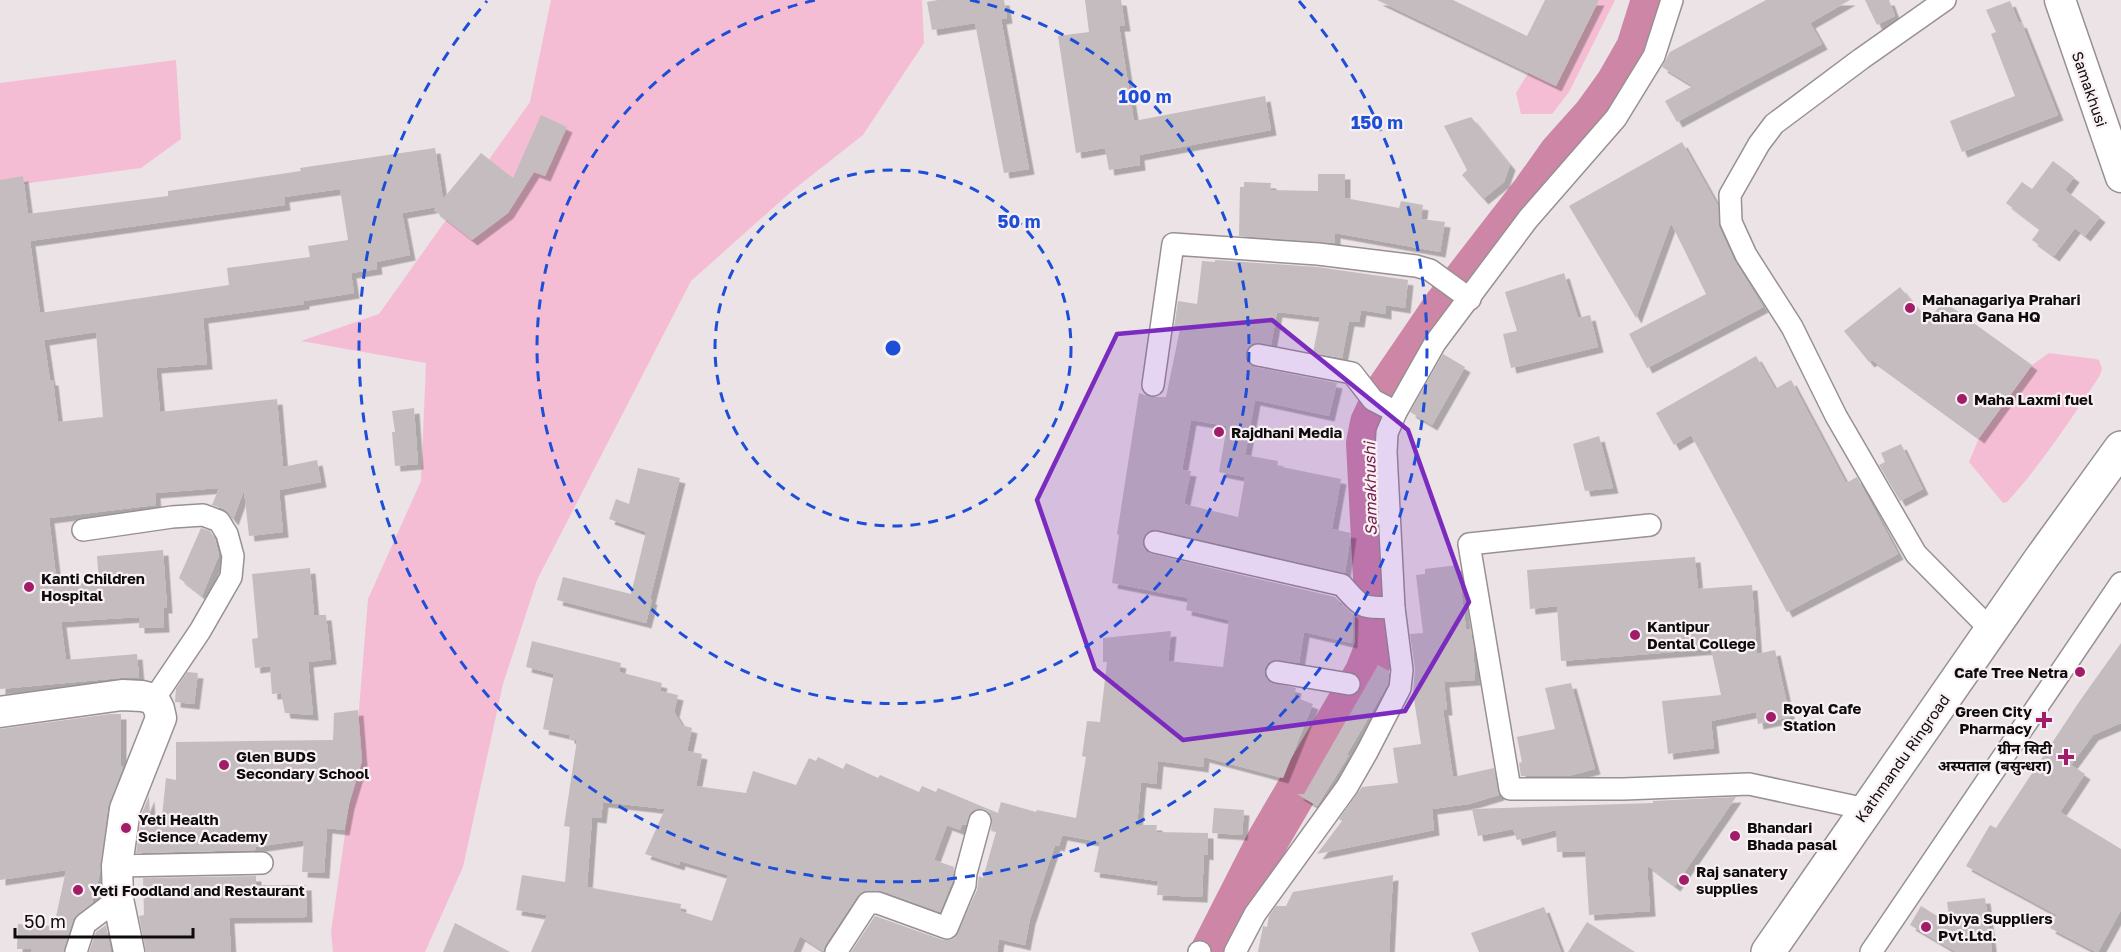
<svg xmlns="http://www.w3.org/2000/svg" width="2121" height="952" font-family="'Golos Text','Noto Sans Devanagari',sans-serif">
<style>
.green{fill:#f5bdd4}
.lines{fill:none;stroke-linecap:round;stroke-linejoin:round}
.river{stroke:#ce86a6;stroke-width:42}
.building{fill:#c4bcbf;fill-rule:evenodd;filter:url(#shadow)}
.street-casing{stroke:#989093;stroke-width:24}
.secondary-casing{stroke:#989093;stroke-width:33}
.highway-casing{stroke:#989093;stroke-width:36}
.street{stroke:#fff;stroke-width:21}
.secondary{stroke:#fff;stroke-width:30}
.highway{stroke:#fff;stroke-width:33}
.marked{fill:#7b2cbf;fill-opacity:0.2;stroke:#7b2cbf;stroke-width:4.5;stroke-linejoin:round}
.ring{fill:none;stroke:#1d4ed8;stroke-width:3;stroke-dasharray:10 8}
.poi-dot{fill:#a21d69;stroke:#f8f0f3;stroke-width:2}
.labels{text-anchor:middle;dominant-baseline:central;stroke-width:4.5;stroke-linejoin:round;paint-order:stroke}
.street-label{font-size:15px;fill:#0e0b0c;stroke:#f8f0f3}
.poi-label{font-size:15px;font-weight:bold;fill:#0e0b0c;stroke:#f8f0f3;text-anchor:start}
.water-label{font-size:16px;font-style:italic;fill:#731e4c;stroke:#f8f0f3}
.centre{fill:#1d4ed8;stroke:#f8f0f3;stroke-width:3}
.ring-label{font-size:18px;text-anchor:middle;font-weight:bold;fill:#1d4ed8;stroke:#f8f0f3;stroke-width:4.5;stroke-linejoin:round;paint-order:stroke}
</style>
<defs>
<filter id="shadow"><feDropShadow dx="5.5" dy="5.5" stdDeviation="0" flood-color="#0004"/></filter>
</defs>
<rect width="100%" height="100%" fill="#ebe3e6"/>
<!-- green -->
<g class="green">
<polygon points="551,0 922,0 924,43 863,135 793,190 691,281 537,580 503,684 463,867 425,952 333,952 331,932 354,771 368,599 421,481 426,363 301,341 379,314 530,102"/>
<polygon points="1599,0 1615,0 1569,92 1552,114 1521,114 1516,93 1529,72 1556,85"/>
<polygon points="176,60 181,139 141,168 0,187 0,83"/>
<path d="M2049,353l46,6 4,1 3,9 -3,8c-29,43 -57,87 -92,125l-4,1 -34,-41 10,-24 53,-73z"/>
</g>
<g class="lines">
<!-- river -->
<polyline class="river" points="1211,952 1269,838 1366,672 1376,646 1376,616 1367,443 1371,423 1386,391 1444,306 1533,191 1560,153 1594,115 1617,83 1637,48 1652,0"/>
</g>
<!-- building -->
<g class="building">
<polygon points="938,0 1004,0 1007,18 1001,19 1029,169 1004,173 975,23 932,30 927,2"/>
<polygon points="1085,0 1121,0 1125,26 1119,26 1134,121 1265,96 1271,130 1139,155 1140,165 1109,170 1105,148 1076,153 1058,36 1089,32"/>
<polygon points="1377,0 1453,0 1527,36 1545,0 1599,0 1556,86"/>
<polygon points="1766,0 1850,0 1810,23 1822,44 1677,122 1665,101 1693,86 1662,67 1670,52"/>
<polygon points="1865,0 1889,0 1895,16 1877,25"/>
<polygon points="2010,1 2019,23 2021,22 2058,115 1962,152 1950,121 2015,96 1991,34 1996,32 1986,10"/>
<path d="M541,115l26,12 -22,49 -11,-4 -26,41 -36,27 -38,-30 3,-3 -35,6 8,42 -34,7 1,7 -26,4 3,20 -50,8v3l-101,14 4,46 -51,4 4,44 117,-13 6,68 34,-7 4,22 -42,8 4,42 -34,4 -5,-46 -11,30 -9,-11 -12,-4 7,-17 -64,5 1,12 -107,13 8,67 42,-3 -2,-26 66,-6 4,58h-4l1,19 -25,1v-11l-78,5 5,38 71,-6 2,24h-19l-120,11v-509l23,-4 5,38 140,-18v-5l133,-20 -1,-3 135,-20 8,51 38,-46 32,25zM340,189l8,51 -40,6 2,11 -83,11 2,17 -189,28 -10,-72 255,-36 -1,-8zM96,332l7,85 -45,5 -5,-42h-3l-6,-40z"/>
<polygon points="1471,117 1510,165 1504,182 1483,199 1462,175 1467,170 1444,126"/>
<polygon points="1682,142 1718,206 1719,227 1734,260 1763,307 1647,368 1629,334 1706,294 1671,223 1636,318 1569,206"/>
<polygon points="2053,161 2074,177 2065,190 2100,217 2085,236 2075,228 2054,256 2032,240 2040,229 2006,203 2022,182 2032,189"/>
<polygon points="1318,174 1345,174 1345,198 1399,208 1401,201 1423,205 1421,219 1445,222 1440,252 1335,233 1335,243 1239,236 1240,187 1244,187 1244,182 1271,183 1270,190 1318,191"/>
<path d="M1215,260l102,7 91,13 -3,28 -19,-3v9l-25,-4 -2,12 -10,-1 -7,37 -29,-5 7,-36 -43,-5 -6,33 -17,-2 -5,3 -3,6v8l9,7 82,16 -8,33 -74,-16 -10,55 33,6 -1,5 64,13 -9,50 19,4 -6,40 -187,-43h-7l-8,9v7l4,6 5,2 183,43 5,5v3l4,1 9,8 -1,29 -48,-11 -5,31 -26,-3 -5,3 -3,6v8l4,5 27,6 -2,9 19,7 -30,74 -79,-21 -1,10 -45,-6 -2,23 -15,-2 -4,43h20l-1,7 52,1v22l-4,-1 -2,43 -45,-2 1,-14 -64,-9 6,-30 -38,-7 -3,11 -4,-1 -25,74 -5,26 -26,-6 -2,13h-146l24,-36 68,24h7l5,-2 22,-48 2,-14 4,2 13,-46 -5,-1 1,-13 -3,-6 -5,-3h-7l-6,3 -5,13 -4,-1 -2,6 -13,-5 -13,35 20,7 -2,15 -12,30 -58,-21 -20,1 -5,4 -32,49 -2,6 -23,-15 -7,16h-262l16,-37 -31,-5 6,-35 43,7 5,-55 -6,-1 13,-86 -8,-2v-3l-26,-6 11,-55 -28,-7 6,-26 89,22 -2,9 43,11 -2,8 18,4 -4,17 8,13 10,3 -5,23 15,3 -6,32 50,7 7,-22 43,14 13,-27 7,3 2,-4 25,12 3,-6 32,15 2,-3 39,17 3,-6 14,6 2,-4 60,25 3,-11 35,10 1,-2 39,8 10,-61 -4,-1 5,-35 13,1 7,-60h-4v-24l68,-7 -3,30 55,6 6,-47 -43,-10 2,-12 -76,-15 7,-48 -2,-1 22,-141 12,4h15l14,-68 -6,-1 4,-27 19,3 5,-43 13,1zM1191,420l36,6 -8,46 26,5 -7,40 -54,-13 7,-33 -9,-1zM603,802l62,7 -20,45 34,11 1,-4 48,14 -16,46 -32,-10 1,-7 -94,-17 5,-70 9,1z"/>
<polygon points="1564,273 1578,318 1590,315 1598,347 1511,368 1503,334 1517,331 1505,292"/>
<polygon points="1900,287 1928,322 1943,301 2032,365 1979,438 1872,360 1869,362 1844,331"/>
<polygon points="1443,354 1465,367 1432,425 1410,412"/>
<polygon points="1756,356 1775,389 1791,380 1846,483 1857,477 1898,554 1787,612 1691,435 1674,445 1656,413"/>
<polygon points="414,408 418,464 395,466 392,432 395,432 392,411"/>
<polygon points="1599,436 1613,488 1585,491 1573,444"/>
<polygon points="1901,444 1923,489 1900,501 1879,465 1885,462 1881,453"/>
<polygon points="638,468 680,478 650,599 652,599 646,623 557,600 563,577 631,594 646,532 609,519 616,499 629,504"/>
<polygon points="201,528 210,531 215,539 219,555 202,596 179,578"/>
<polygon points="1695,557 1698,589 1752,585 1757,654 1775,650 1790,717 1758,724 1756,712 1711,721 1714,748 1668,754 1662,701 1721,695 1711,649 1561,661 1557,606 1530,609 1527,570"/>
<polygon points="1458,565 1466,629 1470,629 1473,643 1475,680 1444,682 1447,710 1443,710 1453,777 1494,768 1499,795 1469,804 1432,809 1434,830 1317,854 1342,821 1339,819 1362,787 1398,783 1393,748 1421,744 1413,693 1415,669 1410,634 1423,633 1416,575 1425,574 1425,569"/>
<polygon points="310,568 314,615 326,615 331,659 308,662 313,715 285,713 281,693 272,694 270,666 255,668 252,639 258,638 252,574"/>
<polygon points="2121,643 2121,723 2093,735 2071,765 2085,774 2060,812 2121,849 2121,910 2098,952 2096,952 2050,928 2057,915 1966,866 1990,825 1996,828 2079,702"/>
<polygon points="1378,665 1389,671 1388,684 1346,756 1349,755 1317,806 1297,794 1304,794"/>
<polygon points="187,672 198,673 194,704 175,702 176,689"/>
<polygon points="1571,683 1595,769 1568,776 1521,776 1519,763 1522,762 1517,737 1555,729 1545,688"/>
<polygon points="358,710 362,761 349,804 344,830 327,828 324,873 302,872 304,840 255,847 256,850 136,853 142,813 149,796 150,816 162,816 166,778 176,780 176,742 333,740 334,713"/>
<polygon points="110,714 121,714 121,766 123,767 108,807 100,873 92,903 73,919 64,952 31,952 31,949 17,949 18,924 54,926 66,870 0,880 0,729"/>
<polygon points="1736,797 1675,886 1647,865 1650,911 1589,915 1585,851 1557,852 1556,830 1517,840 1513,829 1478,836 1472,809 1653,803 1653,801"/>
<polygon points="1214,808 1244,810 1242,835 1212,833"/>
<polygon points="1393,875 1389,952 1258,952 1263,926 1267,927 1269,916 1276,906 1286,906 1293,892"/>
<polygon points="256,876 256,885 306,885 307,917 229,918 231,952 146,952 139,916 144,915 143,878"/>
<polygon points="1985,898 1992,952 1956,952 1910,925 1921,906 1950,924 1947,902"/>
<polygon points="1544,907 1561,952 1479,952 1471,933"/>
<polygon points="1587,922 1635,952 1568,952"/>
<polygon points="455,923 510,952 443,952"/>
<polygon points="106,925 111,952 89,952 96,932"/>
</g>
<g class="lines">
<!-- street casing -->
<g class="street-casing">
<g id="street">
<polyline points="1945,0 1861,59 1774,124 1759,144 1730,195 1731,222 1746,255 1792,327 1836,416 1916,554 1991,630"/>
<polyline points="1258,355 1352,373 1373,400 1396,412"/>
<polyline points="1153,385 1173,244 1318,254 1416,266 1430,270 1470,299"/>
<polyline points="1650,525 1469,544 1510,789 1624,789 1749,784 1866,809"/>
<polyline points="83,530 172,517 203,515 219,521 227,534 233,556 231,577 200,631 154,699"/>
<path d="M1155,542l187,43c23,26 18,21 52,23"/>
<polyline points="1277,672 1349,684"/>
<polyline points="117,866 262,863"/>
<polyline points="76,952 85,924 118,899"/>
<polyline points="836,952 868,903 878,903 947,928 965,885 966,873 980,821"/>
<polyline points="1199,952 1200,952"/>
<polyline points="1235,952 1255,914 1347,787 1367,752 1400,688 1402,670 1394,608 1386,452 1387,433 1396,412 1435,343 1528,219 1616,118 1654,56 1672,0"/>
<polyline points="1871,952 2121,583"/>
</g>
</g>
<!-- secondary casing -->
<g class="secondary-casing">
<g id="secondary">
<polyline points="2060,0 2121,177"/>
<polyline points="0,712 122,695 142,696 154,699 159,709 161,718 125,809 117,866 118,899 129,952"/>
</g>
</g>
<!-- highway casing -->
<g class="highway-casing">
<polyline id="highway" points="1768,952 2040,560 2121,448"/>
</g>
<!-- street -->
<use href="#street" class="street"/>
<!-- secondary -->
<use href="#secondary" class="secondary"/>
<!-- highway -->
<use href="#highway" class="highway"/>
</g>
<!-- marked area -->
<path class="marked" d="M1272,320l136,110 61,172 -64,109 -222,29 -88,-71 -58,-169 80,-166z"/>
<!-- distance rings -->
<g class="ring">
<circle cx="893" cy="348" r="178"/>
<path d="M970 0A356 356 0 1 1 816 0"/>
<path d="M1299 1A534 534 0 1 1 487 1"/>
</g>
<!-- markers -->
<g class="poi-dot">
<circle cx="1910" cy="308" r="6"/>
<circle cx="1962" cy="399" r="6"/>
<circle cx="1219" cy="432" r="6"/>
<circle cx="29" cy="587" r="6"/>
<circle cx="1635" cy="635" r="6"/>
<circle cx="2080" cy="672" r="6"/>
<circle cx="1771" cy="717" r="6"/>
<path d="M2041 711h6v6h6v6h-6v6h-6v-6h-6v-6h6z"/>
<path d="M2063 748h6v6h6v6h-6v6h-6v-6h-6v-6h6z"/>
<circle cx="224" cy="765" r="6"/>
<circle cx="126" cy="828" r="6"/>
<circle cx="1735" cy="836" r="6"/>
<circle cx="1684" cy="880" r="6"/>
<circle cx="78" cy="890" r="6"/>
<circle cx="1926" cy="927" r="6"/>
</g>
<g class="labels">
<!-- street labels -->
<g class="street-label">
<text transform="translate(2090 89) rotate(71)">Samakhusi</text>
<text transform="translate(1902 758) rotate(-55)">Kathmandu Ringroad</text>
</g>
<!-- poi labels -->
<g class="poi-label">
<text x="1922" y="299">Mahanagariya Prahari<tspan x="1922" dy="17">Pahara Gana HQ</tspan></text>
<text x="1974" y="399">Maha Laxmi fuel</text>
<text x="1231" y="432">Rajdhani Media</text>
<text x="41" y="578">Kanti Children<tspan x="41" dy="17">Hospital</tspan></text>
<text x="1647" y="626">Kantipur<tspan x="1647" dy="17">Dental College</tspan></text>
<text x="2068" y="672" text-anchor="end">Cafe Tree Netra</text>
<text x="1783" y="708">Royal Cafe<tspan x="1783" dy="17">Station</tspan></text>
<text x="2032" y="711" text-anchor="end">Green City<tspan x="2032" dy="17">Pharmacy</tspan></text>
<text x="2052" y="748" text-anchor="end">ग्रीन सिटी<tspan x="2052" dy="17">अस्पताल (बसुन्धरा)</tspan></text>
<text x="236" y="756">Glen BUDS<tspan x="236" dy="17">Secondary School</tspan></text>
<text x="138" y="819">Yeti Health<tspan x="138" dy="17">Science Academy</tspan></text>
<text x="1747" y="827">Bhandari<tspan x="1747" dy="17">Bhada pasal</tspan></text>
<text x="1696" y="871">Raj sanatery<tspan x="1696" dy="17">supplies</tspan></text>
<text x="90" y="890">Yeti Foodland and Restaurant</text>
<text x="1938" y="918">Divya Suppliers<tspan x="1938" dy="17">Pvt.Ltd.</tspan></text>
</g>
<!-- water labels -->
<g class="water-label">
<text transform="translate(1370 489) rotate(-91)">Samakhushi</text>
</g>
</g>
<circle cx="893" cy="348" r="9" class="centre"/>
<g class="ring-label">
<text x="1145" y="103">100 m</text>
<text x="1377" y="129">150 m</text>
<text x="1019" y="228">50 m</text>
</g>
<!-- scale -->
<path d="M15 928v9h178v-9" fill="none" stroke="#0e0b0c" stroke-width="3"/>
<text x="24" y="928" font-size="18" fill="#0e0b0c" stroke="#f8f0f3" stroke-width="4.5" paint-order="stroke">50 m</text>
</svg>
